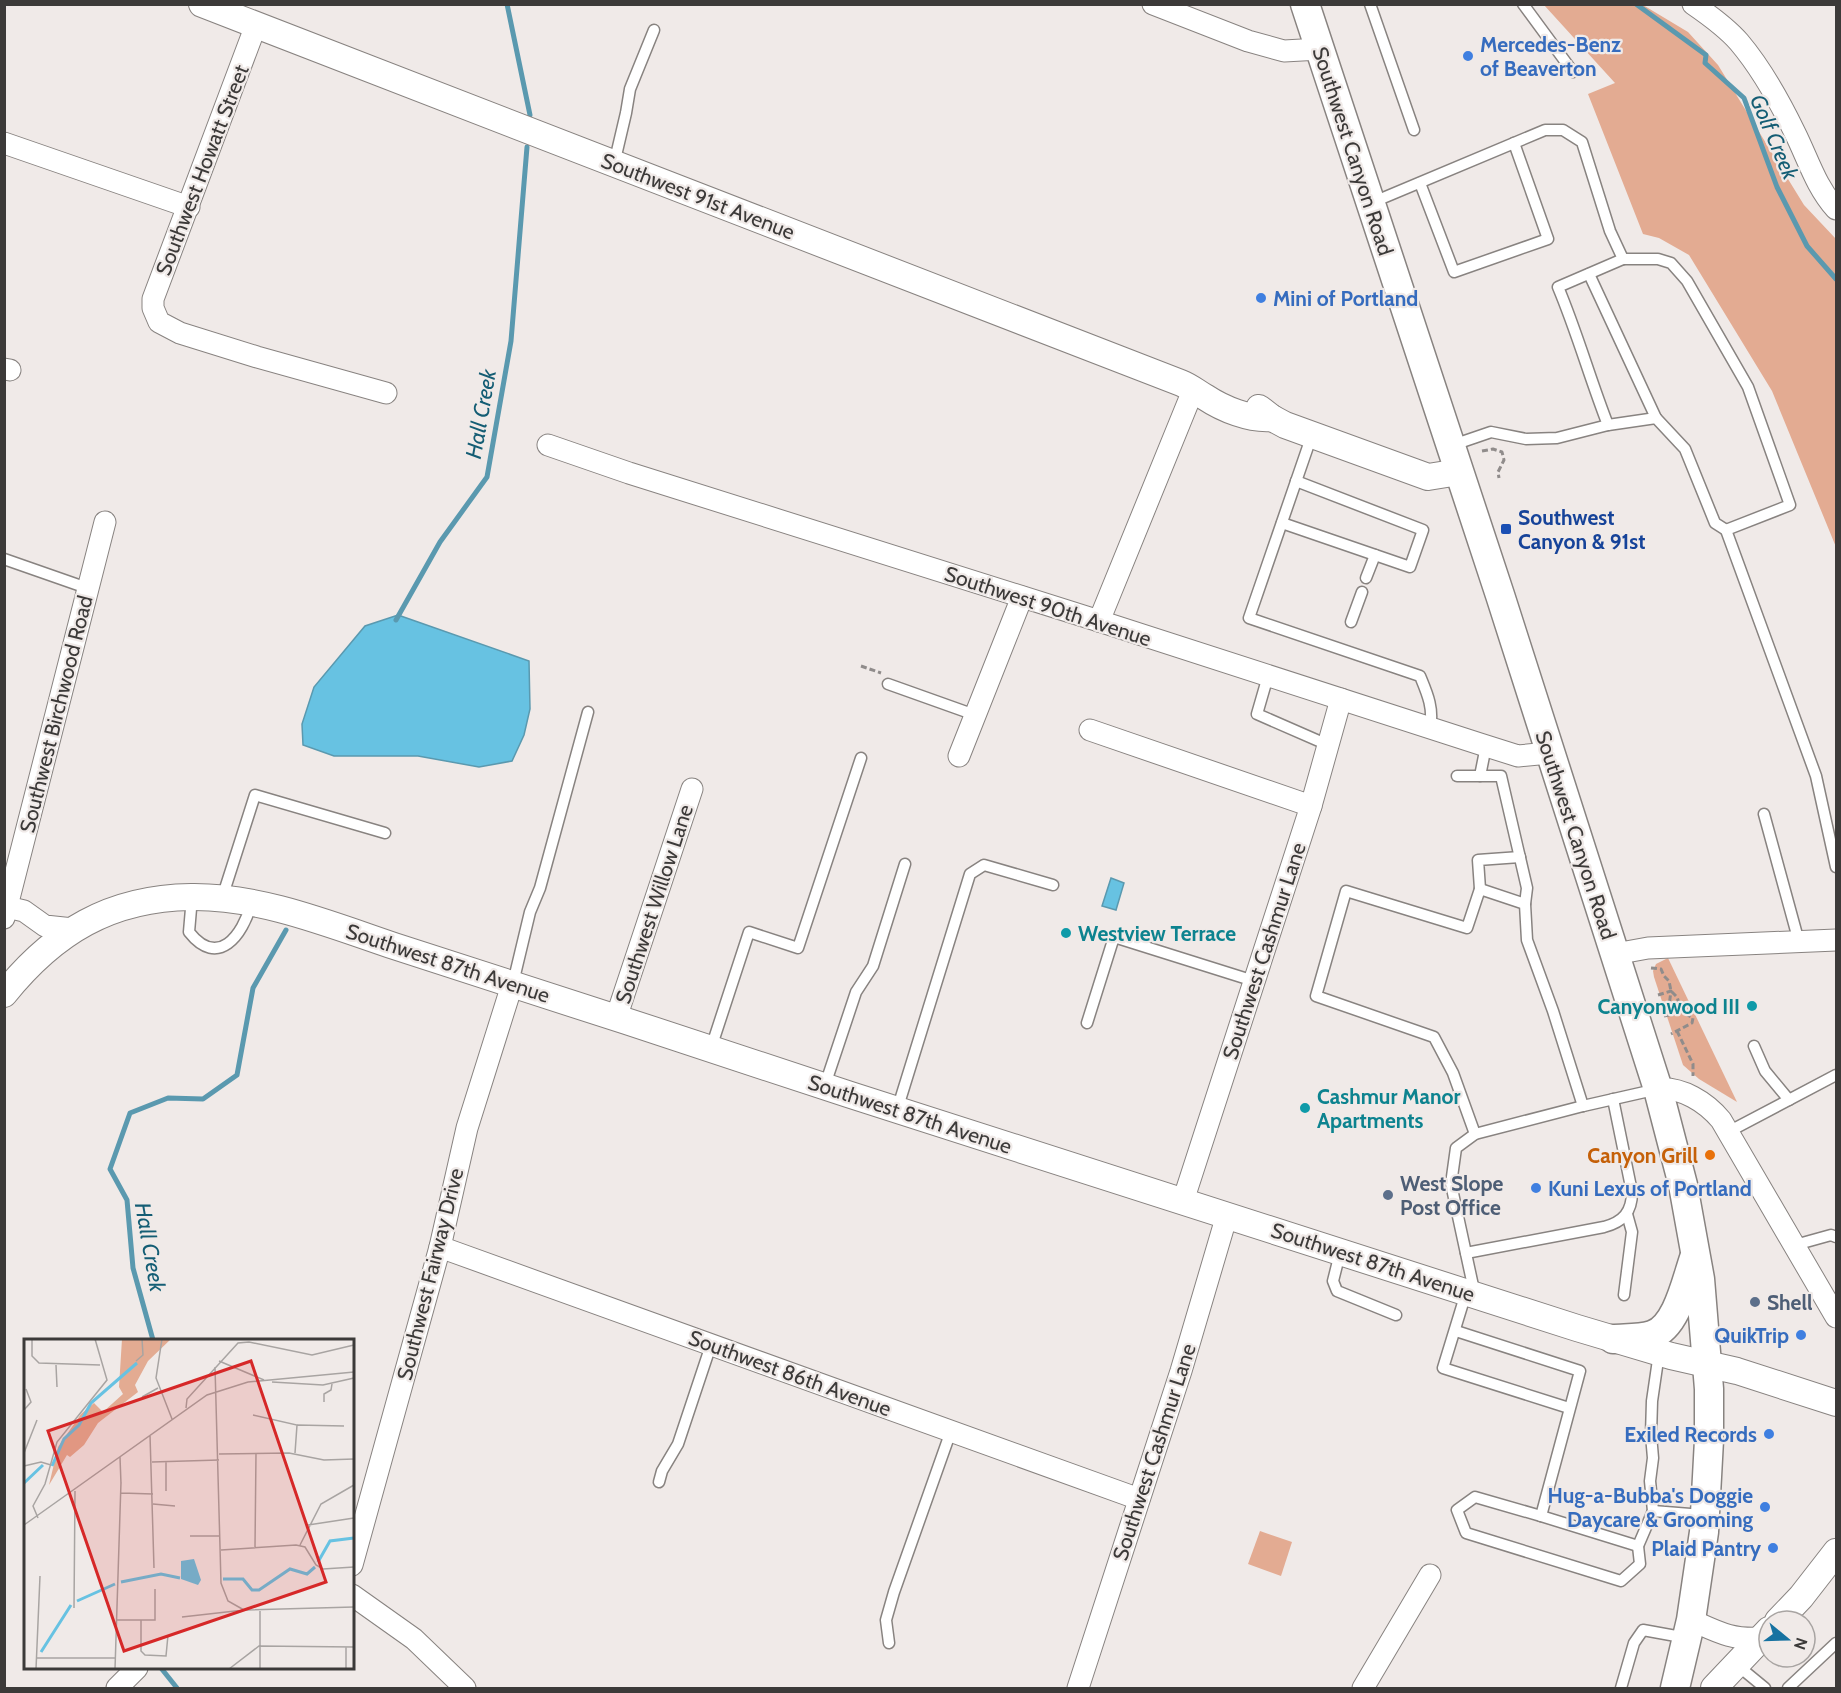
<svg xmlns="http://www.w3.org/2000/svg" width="1841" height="1693" font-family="Cabin,sans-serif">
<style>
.green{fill:#e3ab92}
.water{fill:#67c2e2;stroke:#5a99af;stroke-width:1.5}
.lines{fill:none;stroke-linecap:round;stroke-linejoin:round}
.stream{stroke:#5a99af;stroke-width:5}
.service-casing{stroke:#888380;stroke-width:13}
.minor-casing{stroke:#888380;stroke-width:23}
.tertiary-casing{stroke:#888380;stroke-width:28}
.secondary-casing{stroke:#888380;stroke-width:31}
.path{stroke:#908c8b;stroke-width:3;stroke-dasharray:6 3;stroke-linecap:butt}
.service{stroke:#fff;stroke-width:10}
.minor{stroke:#fff;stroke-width:21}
.tertiary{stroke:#fff;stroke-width:26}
.secondary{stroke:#fff;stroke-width:28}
.shop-dot{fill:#3f7fe0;stroke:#f0eae8;stroke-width:2}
.transit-dot{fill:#1a4fb4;stroke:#f0eae8;stroke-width:2}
.culture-dot{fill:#0f9aa8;stroke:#f0eae8;stroke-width:2}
.food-dot{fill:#e8710a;stroke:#f0eae8;stroke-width:2}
.service-dot{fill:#5c6f8a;stroke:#f0eae8;stroke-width:2}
.labels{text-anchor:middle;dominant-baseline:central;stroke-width:4.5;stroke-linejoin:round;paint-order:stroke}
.shop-label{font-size:21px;font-weight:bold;fill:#366cbe;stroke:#f0eae8;text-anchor:end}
.street-label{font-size:21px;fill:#3c3a39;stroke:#f0eae8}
.transit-label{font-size:21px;font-weight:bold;fill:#164399;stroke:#f0eae8;text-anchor:start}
.culture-label{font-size:21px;font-weight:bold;fill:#0d838f;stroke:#f0eae8;text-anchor:start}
.food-label{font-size:21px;font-weight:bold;fill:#c56008;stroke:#f0eae8;text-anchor:end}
.service-label{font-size:21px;font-weight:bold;fill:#4e5e75;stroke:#f0eae8;text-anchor:start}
.water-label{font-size:22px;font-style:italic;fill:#145d74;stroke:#f0eae8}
.inset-river{fill:none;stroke:#67c2e2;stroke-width:3}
.inset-road{fill:none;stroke:#a8a4a2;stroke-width:1.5}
.view{fill:#d62828;fill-opacity:0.15;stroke:#d62828;stroke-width:3}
.inset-edge{fill:none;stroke:#3c3a39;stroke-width:3}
</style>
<rect width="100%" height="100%" fill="#f0eae8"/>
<!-- green -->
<g class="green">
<polygon points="1544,5 1643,5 1688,32 1718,65 1804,205 1836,239 1836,547 1772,391 1689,255 1659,238 1643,234 1588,94 1615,83"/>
<polygon points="1668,958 1737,1102 1699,1079 1683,1065 1654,977 1653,971 1656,964"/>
<polygon points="1260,1531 1292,1542 1281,1576 1248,1564"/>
</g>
<!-- water -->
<g class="water">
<polygon points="398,615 529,661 530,709 524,735 512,761 479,767 418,756 334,756 303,745 302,724 314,687 365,626"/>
<polygon points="1111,878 1124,883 1116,910 1102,906"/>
</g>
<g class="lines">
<!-- stream -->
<g class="stream">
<polyline points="507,4 530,115"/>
<polyline points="1636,4 1706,55 1705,63 1744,98 1777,187 1807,246 1836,279"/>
<polyline points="396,620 440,542 487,477 511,341 527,147"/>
<polyline points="153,1340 133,1268 127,1200 110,1169 130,1113 168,1098 203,1099 237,1075 253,988 286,930"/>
<polyline points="161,1668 177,1688"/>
</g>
<!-- service casing -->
<g class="service-casing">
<g id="service">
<polyline points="1370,4 1414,130"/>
<polyline points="1523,4 1573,72"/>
<polyline points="614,164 626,113 630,89 654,30"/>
<polyline points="1420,183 1454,272 1548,239 1514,143"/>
<polyline points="1371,203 1545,130 1563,130 1582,142 1610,231 1623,259"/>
<polyline points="1589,274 1656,418"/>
<path d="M1608,425c-18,-46 -31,-93 -50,-138l65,-28h35l13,4 16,18 61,106 42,118 -64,25 90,246 20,91"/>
<path d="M1312,435l-63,183 171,58c7,17 14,32 10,52"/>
<polyline points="1453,445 1491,432 1526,439 1557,438 1608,425 1656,418 1685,449 1715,523 1726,530"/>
<polyline points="1282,523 1410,567 1423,530 1296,481"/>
<polyline points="4,559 87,588"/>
<polyline points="1366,578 1375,555"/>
<polyline points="1351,622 1362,592"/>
<polyline points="1268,676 1257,714 1328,745"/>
<polyline points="888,684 975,715"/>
<polyline points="1486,746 1480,776 1501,776 1527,888 1525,904"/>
<polyline points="1457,776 1480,776"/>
<polyline points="1764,814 1799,942"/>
<polyline points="1480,889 1478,860 1520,857"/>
<path d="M192,897l-3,35c29,37 54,3 62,-28"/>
<polyline points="222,898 255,795 385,833"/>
<polyline points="513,983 530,912 540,888 588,712"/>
<polyline points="1087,1023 1114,937 1254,981"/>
<polyline points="1754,1046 1765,1071 1789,1100"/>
<polyline points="711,1048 749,932 798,948 861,758"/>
<polyline points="825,1085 856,992 873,966 905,864"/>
<polyline points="897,1110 970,874 984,865 1053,885"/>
<polyline points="1728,1132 1836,1075"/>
<polyline points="1475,1134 1453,1073 1434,1037 1316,996 1346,891 1467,928 1480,889 1525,904 1527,940 1553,1011 1583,1106"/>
<polyline points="1795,1245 1831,1235 1836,1237"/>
<polyline points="1340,1253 1333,1281 1337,1291 1396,1315"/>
<path d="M1466,1253l138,-26c19,-5 28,-15 28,-35l-19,-93"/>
<polyline points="1466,1293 1443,1368 1569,1408"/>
<polyline points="1475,1295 1451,1184 1456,1148 1475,1134 1583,1106 1658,1089"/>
<polyline points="1624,1295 1632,1232 1627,1214"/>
<polyline points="1456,1331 1580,1371 1541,1516 1638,1546"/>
<polyline points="659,1482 662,1471 678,1444 711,1345"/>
<polyline points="1653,1511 1650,1481 1653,1458 1651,1435 1652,1401 1659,1353"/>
<polyline points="1541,1516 1475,1497 1457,1510 1466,1533 1621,1581 1640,1564 1638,1546 1653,1511 1703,1515"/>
<polyline points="889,1643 886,1620 894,1592 951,1431"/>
<polyline points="1737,1665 1765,1688"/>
<polyline points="1621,1688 1634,1643 1643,1630 1687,1638"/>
<polyline points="1788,1688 1836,1643"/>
</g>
</g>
<!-- minor casing -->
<g class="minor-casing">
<g id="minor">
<polyline points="1153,4 1248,41 1284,51 1320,49"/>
<path d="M1693,4c16,11 33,23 46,38 22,26 41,60 56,91 13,26 21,54 41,76"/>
<polyline points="256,25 153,299 153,308 159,322 180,333 257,357 386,393"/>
<polyline points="4,143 189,207"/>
<polyline points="4,369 10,370"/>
<polyline points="548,445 629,473 1099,621 1480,744 1518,756 1549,753"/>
<polyline points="1099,621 1194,388"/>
<polyline points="1090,730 1311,806"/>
<polyline points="959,756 1022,597"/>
<polyline points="7,907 24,911 45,926 73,929"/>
<polyline points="4,918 105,522"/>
<polyline points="1615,954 1648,948 1836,940"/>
<polyline points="616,1018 692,789"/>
<path d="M1658,1089c24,-2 48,13 63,31l115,197"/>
<polyline points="1183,1201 1311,806 1341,699"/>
<polyline points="440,1247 1139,1499"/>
<polyline points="352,1565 440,1247 467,1128 512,985"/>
<polyline points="352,1595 414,1639 465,1688"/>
<path d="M1691,1620c27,12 40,20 71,18"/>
<polyline points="117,1688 137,1668"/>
<polyline points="1078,1688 1181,1371 1227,1215"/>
<polyline points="1363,1688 1430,1575"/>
</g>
</g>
<!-- tertiary casing -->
<g class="tertiary-casing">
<g id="tertiary">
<path d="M202,4l979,379c10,4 15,9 24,14 18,12 45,23 67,21"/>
<polyline points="1259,408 1272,418 1285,425 1428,477 1459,472"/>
<path d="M4,994c50,-62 106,-96 187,-97 69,-1 138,27 203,49 77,25 154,50 232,75 316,105 633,206 951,307l94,28 66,15 99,32"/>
<polyline points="1778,1621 1801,1597 1836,1552"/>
<polyline points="1714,1688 1769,1630"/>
</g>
</g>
<!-- secondary casing -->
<g class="secondary-casing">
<g id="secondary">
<polyline points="1305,4 1500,595 1658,1089 1683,1185 1700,1279 1709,1389 1709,1440 1704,1532 1691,1620 1675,1688"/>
<path d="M1613,1339c12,-1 27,0 39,-4 25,-8 34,-54 42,-77"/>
</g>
</g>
<!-- path -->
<g class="path">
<polyline points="1482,451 1493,449 1502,452 1504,460 1498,472 1499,478"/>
<polyline points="861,666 881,673"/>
<polyline points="1651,968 1661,969 1664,976 1669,981 1671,991 1677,997 1682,1012 1693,1018 1692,1023 1671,1034"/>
<polyline points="1658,995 1671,991 1669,1006 1671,1013"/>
<polyline points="1664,1016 1682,1012"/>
<polyline points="1677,1031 1693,1064 1693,1076"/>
</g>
<!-- service -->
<use href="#service" class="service"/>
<!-- minor -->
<use href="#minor" class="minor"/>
<!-- tertiary -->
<use href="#tertiary" class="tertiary"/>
<!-- secondary -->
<use href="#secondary" class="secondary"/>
</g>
<!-- markers -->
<g class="shop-dot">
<circle cx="1468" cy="56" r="6"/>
<circle cx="1261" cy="298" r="6"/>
<circle cx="1536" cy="1188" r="6"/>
<circle cx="1801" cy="1335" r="6"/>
<circle cx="1769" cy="1434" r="6"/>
<circle cx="1765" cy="1507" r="6"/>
<circle cx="1773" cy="1548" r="6"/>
</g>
<rect class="transit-dot" x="1500" y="523" width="12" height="12" rx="3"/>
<g class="culture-dot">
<circle cx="1066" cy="933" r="6"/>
<circle cx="1752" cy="1006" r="6"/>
<circle cx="1305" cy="1108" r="6"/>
</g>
<circle class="food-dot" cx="1710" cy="1155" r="6"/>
<g class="service-dot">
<circle cx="1388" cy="1195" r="6"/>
<circle cx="1755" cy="1302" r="6"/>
</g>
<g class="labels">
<!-- shop labels -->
<g class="shop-label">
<text x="1480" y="44" text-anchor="start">Mercedes-Benz<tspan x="1480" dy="24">of Beaverton</tspan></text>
<text x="1273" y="298" text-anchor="start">Mini of Portland</text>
<text x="1548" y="1188" text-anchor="start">Kuni Lexus of Portland</text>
<text x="1789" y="1335">QuikTrip</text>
<text x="1757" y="1434">Exiled Records</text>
<text x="1753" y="1495">Hug-a-Bubba's Doggie<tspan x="1753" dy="24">Daycare &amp; Grooming</tspan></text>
<text x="1761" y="1548">Plaid Pantry</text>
</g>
<!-- street labels -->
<g class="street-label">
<text transform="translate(1353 151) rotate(72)">Southwest Canyon Road</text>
<text transform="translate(202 170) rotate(-69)">Southwest Howatt Street</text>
<text transform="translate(698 196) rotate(21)">Southwest 91st Avenue</text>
<text transform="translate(1048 606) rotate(18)">Southwest 90th Avenue</text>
<text transform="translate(56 714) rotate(-76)">Southwest Birchwood Road</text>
<text transform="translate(1576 835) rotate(72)">Southwest Canyon Road</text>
<text transform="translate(654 904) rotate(-72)">Southwest Willow Lane</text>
<text transform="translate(1264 951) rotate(-72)">Southwest Cashmur Lane</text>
<text transform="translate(448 963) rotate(18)">Southwest 87th Avenue</text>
<text transform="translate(910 1114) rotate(18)">Southwest 87th Avenue</text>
<text transform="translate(1373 1262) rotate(18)">Southwest 87th Avenue</text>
<text transform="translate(430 1274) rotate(-76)">Southwest Fairway Drive</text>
<text transform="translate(790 1373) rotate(20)">Southwest 86th Avenue</text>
<text transform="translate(1154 1452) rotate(-72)">Southwest Cashmur Lane</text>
</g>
<!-- transit labels -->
<g class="transit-label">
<text x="1518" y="517">Southwest<tspan x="1518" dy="24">Canyon &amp; 91st</tspan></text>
</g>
<!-- culture labels -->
<g class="culture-label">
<text x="1078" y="933">Westview Terrace</text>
<text x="1740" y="1006" text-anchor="end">Canyonwood III</text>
<text x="1317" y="1096">Cashmur Manor<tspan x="1317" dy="24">Apartments</tspan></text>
</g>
<!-- food labels -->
<g class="food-label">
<text x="1698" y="1155">Canyon Grill</text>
</g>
<!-- service labels -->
<g class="service-label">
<text x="1400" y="1183">West Slope<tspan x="1400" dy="24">Post Office</tspan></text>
<text x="1767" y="1302">Shell</text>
</g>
<!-- water labels -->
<g class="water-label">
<text transform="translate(1774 137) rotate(67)">Golf Creek</text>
<text transform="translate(481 414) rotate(-80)">Hall Creek</text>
<text transform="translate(150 1247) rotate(80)">Hall Creek</text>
</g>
</g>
<!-- overview -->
<g transform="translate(24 1339)">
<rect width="330" height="330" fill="#f0eae8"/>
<path d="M98,0h49l-23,22 -13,24 3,7 -40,31 -14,22 -14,12 -3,-2 -18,30 9,-38 23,-33 13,-11 9,9 20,-18 -4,-7z" fill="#e3ab92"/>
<path d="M170,220l7,21 -3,5 -17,-6v-18z" fill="#67c2e2"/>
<path class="inset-river" d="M28,127l12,-27 15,-14 12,-22 46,-40M0,144l19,-18M294,223l12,-21 24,-3M199,240h20l9,11h7l31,-21 17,5 8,-7M97,243l40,-8 19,4M53,262l38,-17M17,313l30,-47"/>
<path class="inset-road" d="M8,0v17l7,7 61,2M138,0l-6,39 16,41M112,22l7,-6 -1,-16M195,22l45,19M32,26l1,22M191,28l6,216 7,18 16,9M248,43l51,3 31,-7M118,58l16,-9M300,63v-8l7,-4 1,-6M162,69l1,-9 51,-56 11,-1 63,13 42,-10M0,71l7,-8 -5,-13M229,76l44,10 -2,28M273,86l47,1M126,96l4,133M0,114l13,-33M195,115l70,-1 35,7 30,-1M96,118l1,27M142,122v30M128,123l67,-2M0,127l17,-4 10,3M97,154l32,1M129,165l22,2M14,179l-5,-12 12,-22 12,-42 50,-62 -12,-41M0,186l183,-130 41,-13 106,-10M284,186l46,-7M166,197h30M276,206l21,-41 33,-19M231,208l1,-94M197,211l75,-5 9,2 11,18 7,4 31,-2M50,269l1,-117M236,272v58M158,278l62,-7 110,-3M92,281h39v-31M117,281v31l4,4 21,1 2,-21M12,319h79M12,330l4,-93M91,330l6,-187M205,330l30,-23 95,1M322,330v-22"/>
<path class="view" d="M227,22l75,221 -202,69 -76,-220z"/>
<rect width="330" height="330" class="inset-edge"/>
</g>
<!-- border -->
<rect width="1841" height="1693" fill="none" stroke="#3c3a39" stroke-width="12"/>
<!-- north arrow -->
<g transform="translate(1787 1639) rotate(109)"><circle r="28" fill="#f0eae8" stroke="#a8a4a2" stroke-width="1.5"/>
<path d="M0-4.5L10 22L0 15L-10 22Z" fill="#1672a1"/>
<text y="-9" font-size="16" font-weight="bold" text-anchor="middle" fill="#3c3a39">N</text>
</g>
</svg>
